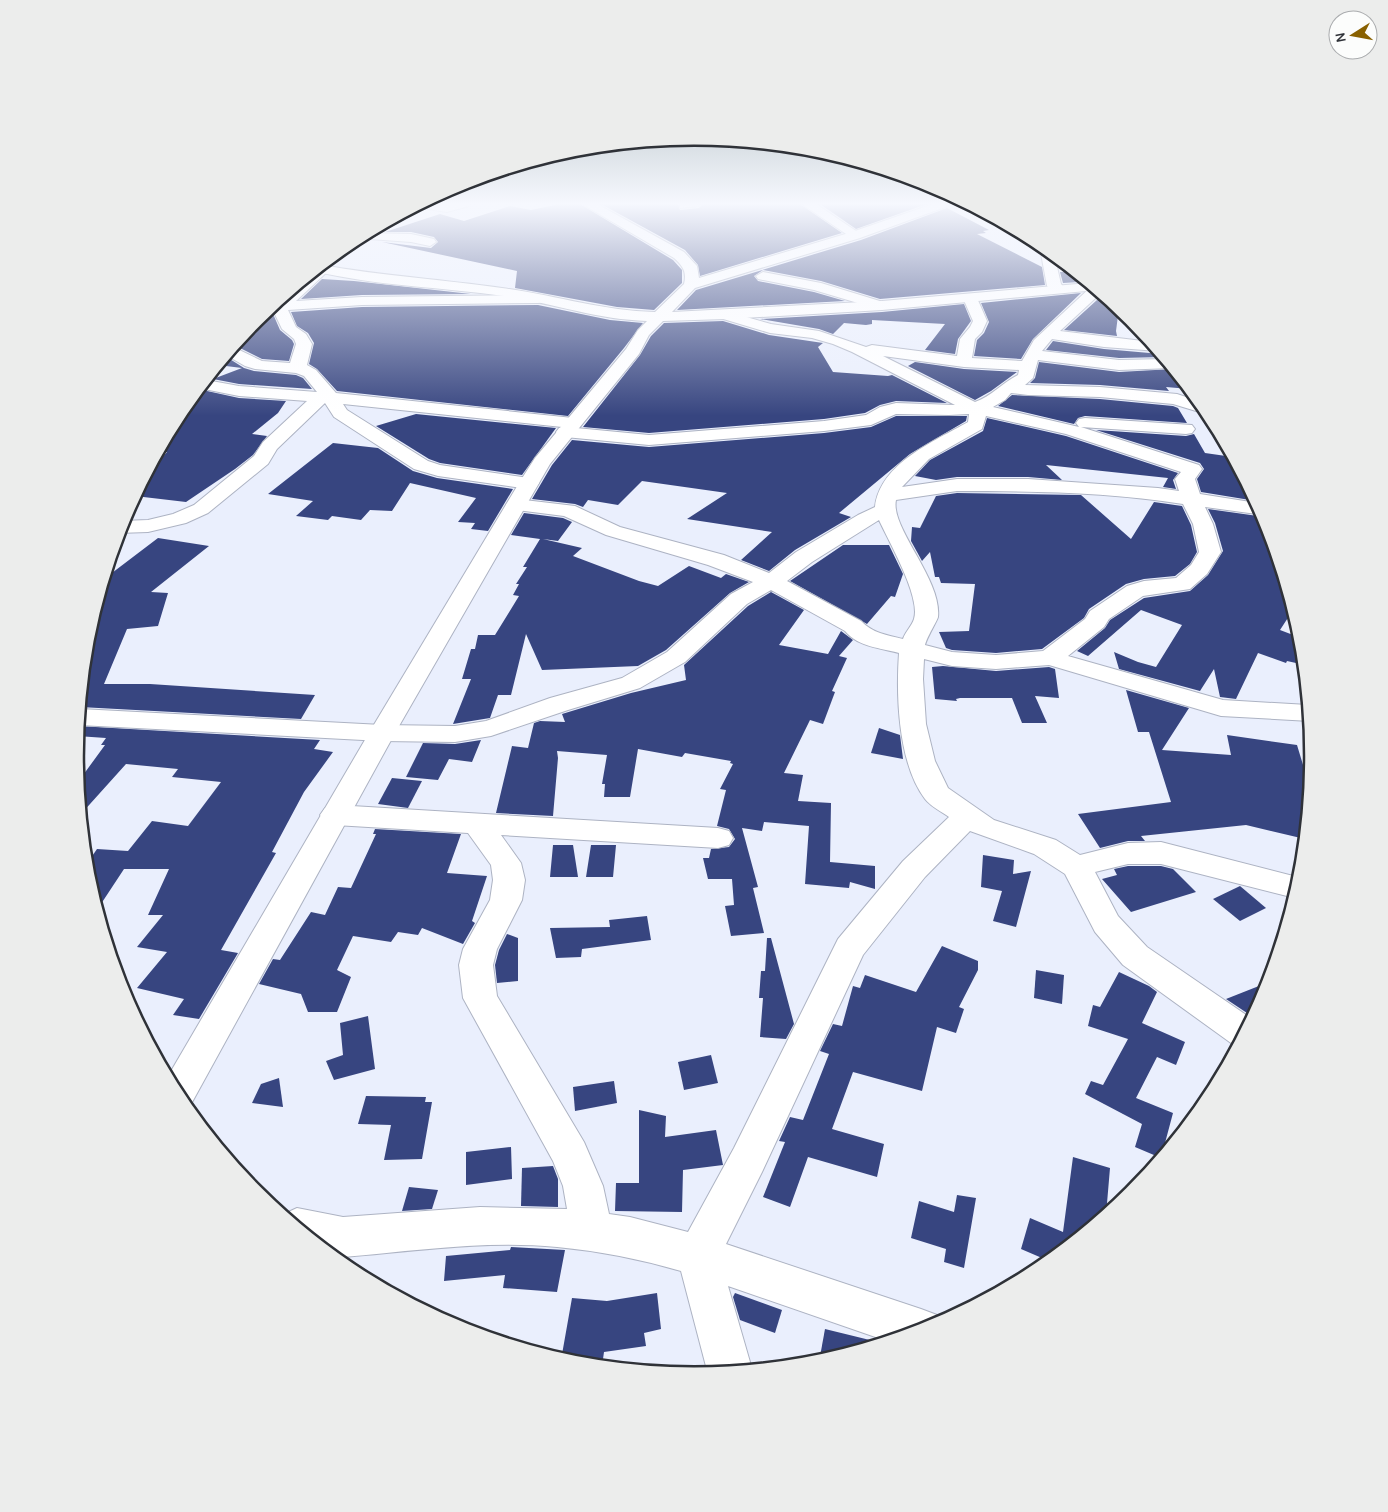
<svg xmlns="http://www.w3.org/2000/svg" width="1388" height="1512" font-family="Karla,sans-serif">
<style>
.building{fill:#374580}
.lines{fill:none;stroke-linecap:round;stroke-linejoin:round}
.street-casing{stroke:#adb3c3;stroke-width:2}
.secondary-casing{stroke:#adb3c3;stroke-width:2}
.path{stroke:#8c909a;stroke-width:1;stroke-dasharray:0.5 2;stroke-linecap:butt}
.street{fill:#fff;fill-rule:evenodd}
.secondary{fill:#fff;fill-rule:evenodd}
.rim{fill:none;stroke:#2f3238;stroke-width:2.5}
</style>
<rect width="100%" height="100%" fill="#eaeffd"/>
<!-- building -->
<g class="building">
<polygon points="560,204 580,204 673,260 682,270 682,283 654,310 617,307 515,288 517,271 382,242 431,248 438,242 434,237 411,232 385,232 440,214 464,221 510,206 531,210"/>
<polygon points="601,204 678,204 680,210 699,208 703,204 800,204 842,233 700,276 698,265 685,250"/>
<polygon points="820,204 927,204 856,229"/>
<polygon points="947,208 989,230 983,231 986,233 977,234 1042,267 1045,285 880,299 821,281 763,270 754,276 758,281 814,292 845,301 677,310 696,290 861,240"/>
<polygon points="1060,272 1075,272 1079,282 1063,283"/>
<polygon points="322,279 354,281 471,294 362,295 301,299"/>
<polygon points="1081,293 1033,339 1021,359 974,356 977,340 984,333 989,322 981,303"/>
<polygon points="1097,300 1112,302 1119,308 1116,331 1117,336 1064,330"/>
<polygon points="964,304 971,321 958,339 955,354 925,350 945,324 872,320 872,324 866,325 844,323 833,334 819,329 760,319 882,312"/>
<polygon points="538,305 610,320 643,323 624,348 568,416 337,391 317,369 309,364 314,343 308,333 297,326 291,312 362,307"/>
<polygon points="270,307 280,330 292,340 294,344 289,361 262,359 234,345 257,318"/>
<polygon points="723,321 769,335 823,343 818,347 833,372 888,376 892,375 947,403 896,401 880,405 865,413 824,419 649,433 583,427 640,355 651,336 664,323"/>
<polygon points="1053,341 1104,349 1161,354 1164,357 1119,358 1046,350"/>
<polygon points="225,356 244,368 254,371 296,375 303,378 312,389 239,384 213,379 242,368 218,365"/>
<polygon points="915,362 964,369 1017,372 991,391 975,400 908,366"/>
<polygon points="1039,362 1119,372 1173,369 1189,389 1166,387 1169,391 1100,385 1030,383 1035,378"/>
<polygon points="198,389 239,398 286,401 278,413 252,434 267,436 253,455 235,469 186,502 135,496 143,480 167,452 158,452 179,412"/>
<polygon points="1012,395 1100,399 1173,406 1178,408 1187,423 1085,416 1078,418 1074,424 998,406"/>
<polygon points="416,414 556,428 522,475 440,463 429,459 376,426"/>
<polygon points="896,416 967,416 966,421 910,454 839,513 851,517 795,550 769,571 741,560 772,532 687,519 727,493 642,481 618,505 588,500 583,507 575,504 532,499 552,465 572,440 649,447 824,433 871,427"/>
<polygon points="987,418 1066,436 1178,473 1173,480 1176,489 1163,487 1168,478 1046,465 1062,480 1028,477 957,477 936,480 915,476 930,460 983,431"/>
<polygon points="1096,430 1186,436 1194,434 1205,453 1233,457 1256,501 1201,492 1197,479 1204,469 1200,463"/>
<polygon points="333,443 378,448 413,471 437,478 513,489 488,531 471,529 475,523 458,522 476,498 410,483 392,511 370,510 361,520 332,516 328,520 296,516 313,501 268,494"/>
<polygon points="957,493 1081,495 1131,539 1154,502 1182,506 1191,525 1197,552 1190,564 1175,576 1144,579 1126,584 1089,609 1084,618 1042,649 996,653 952,650 946,648 939,632 969,631 975,584 941,583 939,577 935,577 930,552 922,561 911,541 912,527 920,528 936,496"/>
<polygon points="1208,509 1265,517 1293,610 1280,630 1301,638 1303,651 1296,663 1287,661 1286,663 1258,653 1236,699 1220,697 1214,669 1200,691 1119,669 1114,652 1138,662 1156,667 1182,625 1141,610 1088,656 1077,651 1105,628 1110,620 1144,598 1190,591 1208,575 1223,551 1215,523"/>
<polygon points="524,513 563,518 572,522 558,541 543,539 582,548 573,556 639,581 658,586 689,566 721,578 726,574 749,582 730,593 666,650 638,666 542,670 526,634 511,695 498,695 490,718 453,724 471,679 462,679 471,649 475,649 478,635 495,635 519,596 513,595 519,584 516,584 527,567 523,567 540,539 511,535"/>
<polygon points="158,538 209,546 151,592 168,593 158,626 127,629 104,684 150,684 315,695 301,719 80,707 87,635 104,579"/>
<polygon points="843,545 889,545 903,574 895,597 891,596 867,624 790,581"/>
<polygon points="771,592 804,610 779,645 828,654 841,631 853,640 839,656 847,658 832,691 835,692 823,724 810,720 784,773 803,775 798,801 831,803 830,862 875,866 875,889 850,882 849,888 805,884 809,826 764,822 762,831 742,828 758,887 753,888 764,933 731,936 725,906 734,905 732,879 708,879 703,858 709,858 711,849 729,847 735,839 729,829 717,826 726,790 720,789 733,764 730,763 731,761 685,753 682,757 638,749 630,797 604,797 605,784 602,784 607,755 557,751 558,758 553,816 496,813 512,746 528,748 534,723 540,721 565,722 562,714 631,693 686,680 684,665 748,606"/>
<polygon points="943,666 996,671 1049,667 1055,669 1059,698 1035,696 1047,723 1022,723 1012,698 960,698 956,699 957,701 935,699 932,667"/>
<polygon points="1126,690 1189,708 1162,750 1231,755 1227,735 1297,745 1310,788 1305,839 1246,825 1141,836 1145,841 1128,841 1100,848 1078,814 1171,802 1149,732 1138,732"/>
<polygon points="78,726 320,740 314,749 333,752 304,792 272,852 276,853 221,950 238,953 199,1019 173,1015 184,999 137,988 167,952 137,947 163,915 148,915 169,869 124,869 97,910 87,876 86,865 97,849 128,851 152,821 188,826 221,782 172,777 178,769 126,764 81,814 78,782 105,745 101,745 106,738 77,736"/>
<polygon points="879,728 900,735 903,759 871,753"/>
<polygon points="481,740 472,762 449,759 438,780 406,777 423,743 455,744"/>
<polygon points="392,778 422,781 408,808 378,804"/>
<polygon points="375,829 461,834 447,873 487,876 472,921 475,923 463,944 422,928 418,935 398,932 391,942 353,936 337,970 351,977 337,1012 308,1012 301,994 259,984 273,959 280,960 311,912 325,915 338,887 351,888 376,834 373,834"/>
<polygon points="553,845 573,845 578,877 550,877"/>
<polygon points="591,845 616,845 613,877 586,877"/>
<polygon points="983,855 1014,860 1013,874 1031,871 1016,927 993,921 1002,891 981,887"/>
<polygon points="1128,866 1161,866 1173,869 1196,892 1131,912 1102,879 1117,875 1114,869"/>
<polygon points="1240,886 1266,908 1240,921 1213,899"/>
<polygon points="647,916 651,940 582,949 581,957 556,958 550,928 610,927 609,920"/>
<polygon points="507,934 518,938 518,981 497,983 495,965 499,950"/>
<polygon points="767,938 771,938 794,1024 786,1039 760,1037 763,998 759,998 761,971 765,971"/>
<polygon points="942,946 978,961 978,970 959,1007 964,1009 956,1033 937,1027 922,1091 853,1072 832,1129 884,1144 877,1177 808,1157 790,1207 763,1197 785,1142 779,1141 790,1117 803,1120 829,1054 820,1051 833,1024 842,1026 853,986 860,988 865,975 916,992"/>
<polygon points="1036,970 1064,975 1062,1004 1034,998"/>
<polygon points="1119,972 1149,986 1157,992 1142,1023 1185,1042 1176,1065 1157,1057 1136,1098 1173,1113 1161,1158 1135,1147 1142,1124 1085,1094 1091,1081 1103,1085 1128,1039 1088,1026 1093,1005 1100,1007"/>
<polygon points="1269,982 1266,993 1253,1017 1226,999"/>
<polygon points="368,1016 375,1069 334,1080 326,1061 343,1055 340,1023"/>
<polygon points="711,1055 718,1083 684,1090 678,1062"/>
<polygon points="279,1078 283,1107 252,1103 261,1084"/>
<polygon points="614,1081 617,1103 575,1111 573,1087"/>
<polygon points="366,1096 426,1097 425,1102 432,1102 422,1159 384,1160 391,1125 358,1124"/>
<polygon points="639,1110 666,1116 665,1137 716,1130 723,1165 683,1170 682,1212 615,1211 616,1183 639,1183"/>
<polygon points="511,1147 512,1179 466,1185 466,1152"/>
<polygon points="1073,1157 1110,1168 1106,1215 1049,1261 1021,1249 1030,1218 1063,1232"/>
<polygon points="553,1166 558,1179 558,1207 521,1206 522,1168"/>
<polygon points="409,1187 438,1190 432,1209 402,1211"/>
<polygon points="957,1195 976,1198 964,1268 944,1262 946,1249 911,1238 919,1201 954,1212"/>
<polygon points="511,1247 565,1250 557,1292 503,1288 505,1275 444,1281 446,1256 510,1250"/>
<polygon points="657,1293 661,1329 644,1333 646,1346 604,1352 602,1366 573,1363 561,1360 572,1298 607,1301"/>
<polygon points="735,1293 782,1310 775,1333 740,1320 733,1297"/>
<polygon points="825,1329 882,1343 819,1362"/>
</g>
<g class="lines">
<!-- street casing -->
<g class="street-casing">
<g id="street">
<polygon points="420,204 471,204 469,206 447,212 414,207"/>
<polygon points="680,204 701,204 699,206 680,208"/>
<polygon points="802,204 816,204 862,235 856,239 852,238"/>
<polygon points="367,233 411,234 434,239 436,242 430,246 411,242 356,238"/>
<polygon points="1042,245 1054,254 1061,284 1066,290 1064,293 1054,293 1047,286 1040,248"/>
<path d="M322,265l5,1 2,3 -2,3 -31,29 66,-4 176,-2 5,1 2,3 -2,3 -5,1 -176,2 -74,5 8,17 10,7 6,10 -5,21 9,5 20,23 237,25 6,1 3,4 -6,5 73,7 175,-14 42,-6 14,-8 16,-4 59,2 -103,-53 -19,-8 -21,-6 -42,-5 -50,-15 -2,-3 2,-3 5,-1 46,13 48,7 47,16 6,-2 85,11 3,-17 10,-12 3,-6 -10,-23 2,-3h10l2,3 10,23 -5,11 -7,7 -3,19 50,3 12,-21 58,-54 9,7 -41,38 91,11 7,9 -54,-4 -52,-8 -10,12 77,9 46,-1 7,9 -53,2 -81,-10 -5,18 -8,7 75,2 77,7 24,8 8,10 -3,2 -33,-10 -73,-7 -72,-2 -17,-2 -6,7 -12,7 86,20 -3,-4 3,-4 6,-1 107,7 3,4 -3,4 -6,1 -105,-7 118,38 3,4 -7,10 5,15 57,9 7,12 -59,-8 8,17 8,28 -14,22 -17,15 -47,7 -34,23 -5,8 -36,29 155,44 85,5 2,16 -89,-5 -172,-51 -53,4 -44,-3 -28,-7 -1,20 3,45 9,37 13,27 46,32 62,20 24,15 48,-12 33,-1 140,36 -6,20 -134,-34h-33l-33,8 23,44 29,31 105,72 -14,26 -7,-2 -108,-78 -28,-33 -30,-58 -31,-20 -64,-23 -45,46 -62,78 -101,217 -36,72 195,65 16,6 3,8 -9,5 -44,13 -159,-55 24,83 -44,5 -27,-103c-41,-12 -82,-20 -124,-24 -71,-7 -143,4 -214,10l-14,-3 -47,-39 15,-7 46,9 137,-10 87,2 -4,-23 -10,-25 -90,-163 -4,-33 4,-16 27,-49 3,-20 -2,-15 -23,-32 -133,-8 -10,-3 -5,-7 5,-7 10,-3 383,23 11,3 4,7 -4,7 -11,3 -217,-13 20,28 4,17 -3,20 -25,49 -4,16 4,31 87,146 19,44 6,28 21,3 58,15 46,-84 104,-209 65,-78 46,-44c-7,-5 -19,-11 -24,-18 -27,-36 -29,-103 -26,-146 -18,-5 -41,-6 -54,-22l-74,-41 -24,14 -62,58 -45,26 -72,22 -77,26 -36,6 -73,-1 -303,-16 1,-16 302,16 73,1 31,-5 64,-23 72,-20 45,-26 64,-58 22,-12 -45,-17 -102,-30 -42,-19 -55,-7 -3,-4 3,-4 7,-2 59,7 45,21 104,28 45,18 27,-21 62,-37 17,-8c5,-44 60,-66 93,-85l1,-8 -20,1 -53,-1 -25,11 -47,6 -175,14 -84,-8 -6,-1 -3,-4 3,-4 3,-1 -219,-23 4,6 81,51 12,4 96,14 3,4 -3,4 -7,2 -91,-13 -24,-7 -80,-52 -9,-14 -48,46 -9,15 -60,49 -22,10 -38,9 -30,1 4,-12 26,-1 25,-6 21,-9 60,-49 9,-14 44,-41 -68,-5 -40,-8 7,-8 33,6 78,6 -13,-16 -8,-3 -41,-4 -10,-3 -19,-11 7,-8 29,14 28,2 6,-19 -2,-5 -12,-10 -11,-23zM883,356l81,11 55,3 -1,5c-16,8 -26,21 -43,27zM986,416l80,18 115,38 -6,7 4,12 -21,-3 -130,-9h-71l-55,8 27,-28 53,-30zM957,491c75,0 152,1 226,13l10,20 6,28 -8,13 -15,13 -32,3 -17,5 -37,25 -5,8 -42,32 -47,4 -44,-3 -27,-7c2,-8 12,-24 13,-28 4,-38 -48,-89 -42,-117zM879,520c10,22 42,77 35,99 -2,7 -9,13 -11,20 -16,-4 -31,-6 -42,-18l-74,-40 25,-19z"/>
<polygon points="763,272 821,283 883,302 885,305 883,308 878,309 814,290 758,279 756,276"/>
</g>
</g>
<!-- secondary casing -->
<g class="secondary-casing">
<path id="secondary" d="M582,204h15l87,48 13,14 2,12 153,-46 81,-28h17l-2,2 -88,32 -165,50 -23,24 210,-11 207,-18 8,7 -215,20 -156,9 -63,2 -14,14 -10,19 -89,110 -11,19 -144,250 -205,373 -4,2 -19,-30 202,-345 150,-250 16,-25 91,-109 12,-19 9,-9c-49,-1 -95,-18 -143,-25 -63,-9 -128,-10 -190,-25l8,-6c59,11 120,14 180,23 52,7 101,23 153,24l29,-28c3,-12 -1,-18 -10,-26z"/>
</g>
<!-- path -->
<polyline class="path" points="960,209 982,211"/>
<!-- street -->
<use href="#street" class="street"/>
<!-- secondary -->
<use href="#secondary" class="secondary"/>
</g>
<!-- sky -->
<linearGradient id="sky" x2="0" y2="1"><stop stop-color="#92a3a6"/><stop offset="0.49" stop-color="#f6f8fe"/><stop offset="1" stop-color="#f6f8fe" stop-opacity="0"/></linearGradient>
<rect width="1388" height="416" fill="url(#sky)"/>
<!-- crop -->
<path d="M0 0H1388V1512H0ZM84 756a610 610 0 1 1 1220 0a610 610 0 1 1-1220 0Z" fill="#ecedec" fill-rule="evenodd"/>
<path class="rim" d="M84 756a610 610 0 1 1 1220 0a610 610 0 1 1-1220 0Z"/>
<!-- north arrow -->
<g transform="translate(1353 35) rotate(259)"><circle r="24" fill="#fcfdfc" stroke="#aaacae"/>
<path d="M0-4L9 19L0 12L-9 19Z" fill="#896100"/>
<text y="-8" font-size="14" font-weight="bold" text-anchor="middle" fill="#2f3238">N</text>
</g>
</svg>
